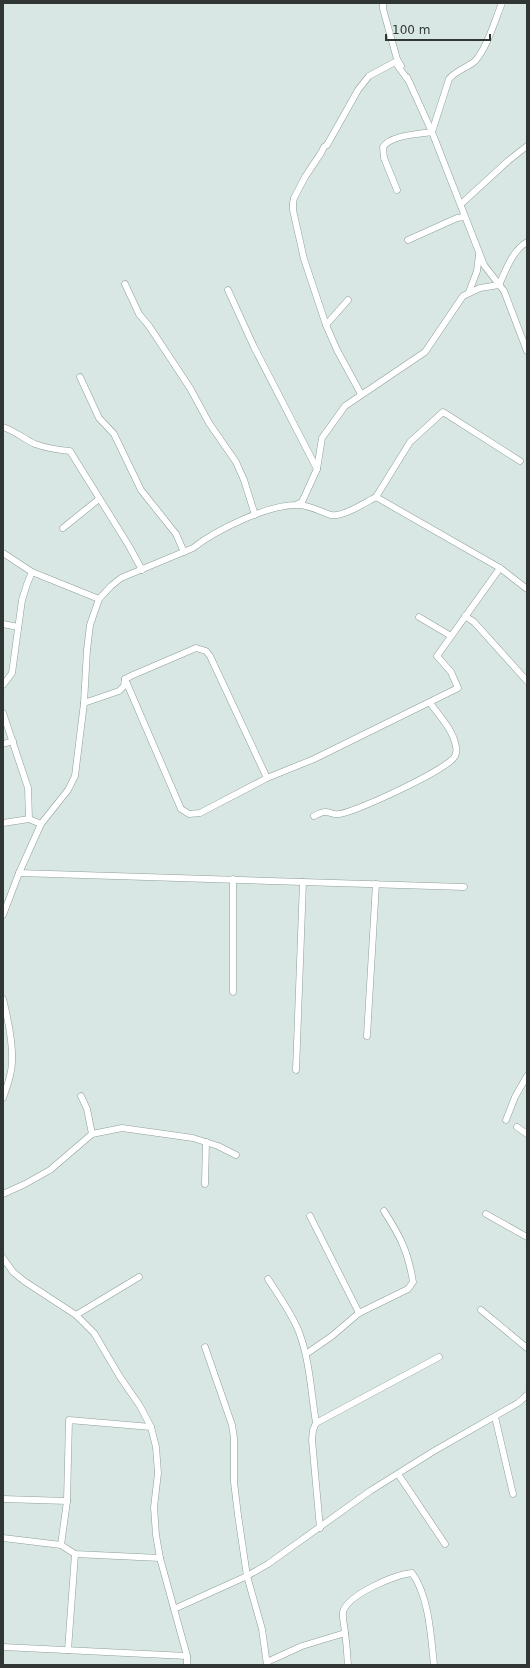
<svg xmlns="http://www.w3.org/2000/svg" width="530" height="1668" font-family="'DejaVu Sans',sans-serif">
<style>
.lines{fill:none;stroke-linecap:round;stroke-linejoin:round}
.street-casing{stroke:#8f9e9a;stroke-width:7}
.street{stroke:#fff;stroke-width:6}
</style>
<rect width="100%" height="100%" fill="#d8e7e3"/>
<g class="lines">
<!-- street casing -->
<g class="street-casing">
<g id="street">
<polyline points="383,3 383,9 397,59 401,66"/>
<polyline points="407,77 432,132 484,265 504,291 527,351"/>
<path d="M397,190l-13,-32 -1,-11c8,-12 36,-13 49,-15l17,-53c7,-9 18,-11 26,-18 12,-13 20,-41 27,-58"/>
<polyline points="461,204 508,161 527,146"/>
<polyline points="408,240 457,218 464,217"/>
<polyline points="125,284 139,314 149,326 190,388 209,423 236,462 244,480 255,515"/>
<polyline points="228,290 254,347 317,469"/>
<polyline points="469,292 477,271 479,255"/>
<polyline points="326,325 348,300"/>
<polyline points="80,377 99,418 114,434 141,490 176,534 184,552"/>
<polyline points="361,394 337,350 326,325 304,259 293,210 293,203 294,198 305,177 321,153 324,147 327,145 358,90 369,76 395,62 408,80"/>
<path d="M3,427c12,4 21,12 32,17 11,4 23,6 35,7l59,95 13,24"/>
<polyline points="520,461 443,412 410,442 376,497 500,568 527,589"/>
<path d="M298,504l4,-2 15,-33 5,-31 23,-32 80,-54 38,-56 17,-8 19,-3c7,-15 13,-34 28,-43"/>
<polyline points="63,528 99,499"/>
<polyline points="3,553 32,572 27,584 22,600 12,673 3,685"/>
<polyline points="32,572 99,599"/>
<polyline points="465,616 474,622 527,681"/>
<polyline points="419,617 451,636"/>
<polyline points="3,624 18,627"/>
<polyline points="125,679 181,809 189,814 200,813 267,778 314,759 458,688 451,672 437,656 500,568"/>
<polyline points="84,703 119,691 124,686 125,679 133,675 196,648 206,651 210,656 267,778"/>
<polyline points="3,713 28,788 29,819 41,824"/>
<polyline points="3,744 13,741"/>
<path d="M314,816c17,-9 14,0 25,-2 17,-2 110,-45 116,-58 1,-2 2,-7 1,-9 -2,-16 -17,-32 -26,-44"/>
<polyline points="3,823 29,819"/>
<polyline points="19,873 464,887"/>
<polyline points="233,879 233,992"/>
<path d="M3,915l16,-42 22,-49 27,-34 7,-14 9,-73 3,-53 3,-25 9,-26 12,-13 10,-8 72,-30c23,-18 74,-43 103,-43 13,-1 24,7 35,10 11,3 35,-13 45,-18"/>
<path d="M3,999c5,20 10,42 9,63 0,12 -5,25 -9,36"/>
<polyline points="367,1036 376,884"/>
<polyline points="296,1070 303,882"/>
<polyline points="81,1096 87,1109 92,1134"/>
<polyline points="506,1120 515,1097 527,1076"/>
<polyline points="517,1127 527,1134"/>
<polyline points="205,1184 206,1142"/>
<polyline points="3,1194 25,1184 50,1170 92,1134 122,1128 193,1138 218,1146 236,1155"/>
<polyline points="486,1214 527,1237"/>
<polyline points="310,1216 359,1313"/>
<polyline points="3,1258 13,1272 24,1281 76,1315 94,1333 120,1377 140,1406 151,1427 156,1447 158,1473 154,1507 156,1535 160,1558 187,1656 187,1665"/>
<path d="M268,1279c11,17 24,35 31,53 11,29 12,61 17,91l-3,7 -1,10 8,88"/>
<polyline points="481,1310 527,1348"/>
<polyline points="76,1315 139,1277"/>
<polyline points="205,1347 232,1425 234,1438 234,1482 238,1515 247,1576 262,1629 267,1665"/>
<path d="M306,1354l26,-18 27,-23 49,-24 5,-7c-5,-31 -13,-46 -29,-71"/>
<polyline points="495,1417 513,1494"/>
<polyline points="316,1423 439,1357"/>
<polyline points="398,1474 445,1544"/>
<polyline points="3,1499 67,1501"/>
<polyline points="3,1538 61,1545 75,1554 160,1558"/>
<polyline points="61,1545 67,1501 69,1420 151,1427"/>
<polyline points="174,1609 247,1576 268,1564 370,1491 434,1451 518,1403 527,1395"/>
<polyline points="3,1647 187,1656"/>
<polyline points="68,1650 75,1554"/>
<polyline points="267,1662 302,1646 345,1633"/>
<path d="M348,1665c-1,-10 -1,-21 -3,-31 0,-7 -3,-15 -2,-22 4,-17 53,-38 69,-39 17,23 19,64 22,92"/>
</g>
</g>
<!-- street -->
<use href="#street" class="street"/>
</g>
<!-- border -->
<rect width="530" height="1668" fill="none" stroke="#303634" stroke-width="8"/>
<!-- scale -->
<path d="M386 34v6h104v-6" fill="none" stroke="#303634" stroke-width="2"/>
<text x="392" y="34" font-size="12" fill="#303634" stroke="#d8e7e3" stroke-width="3" paint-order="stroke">100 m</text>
</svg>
